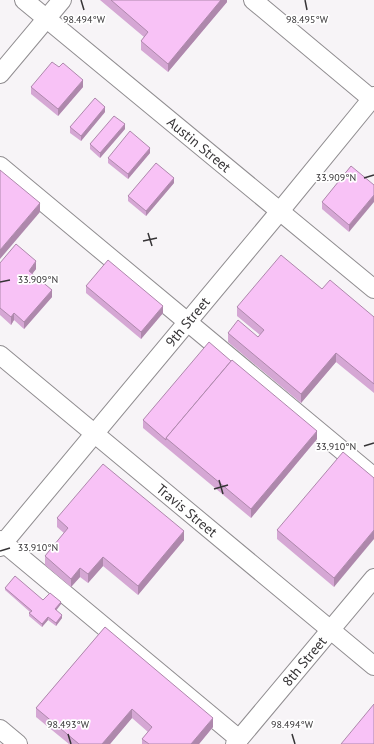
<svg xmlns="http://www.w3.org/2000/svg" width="374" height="744" font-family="'PT Sans',sans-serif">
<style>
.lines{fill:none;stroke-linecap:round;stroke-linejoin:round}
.minor-casing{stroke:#908d90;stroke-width:20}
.minor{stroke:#fff;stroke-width:18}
.wall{fill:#d5a7d4}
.shaded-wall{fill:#ae88ac}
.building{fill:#f8c2f6;stroke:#ae88ac}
.ticks{fill:none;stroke:#363436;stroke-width:1.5}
.labels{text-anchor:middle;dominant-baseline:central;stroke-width:3.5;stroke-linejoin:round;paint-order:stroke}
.street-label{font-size:14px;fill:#363436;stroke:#fff}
.ticks-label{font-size:10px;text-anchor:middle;fill:#363436;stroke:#fff;stroke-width:3.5;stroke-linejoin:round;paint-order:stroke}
</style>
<rect width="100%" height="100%" fill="#f7f4f7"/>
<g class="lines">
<!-- minor casing -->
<g class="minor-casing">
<g id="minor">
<path id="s1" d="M24,0l350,289"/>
<polyline points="253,0 374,101"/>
<polyline points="0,74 62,0"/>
<polyline points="0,166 374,477"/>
<path id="s2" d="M0,355l374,311"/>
<polyline points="0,540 239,739"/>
<path id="s3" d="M0,547l280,-336 94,-115"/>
<polyline points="0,729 18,744"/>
<path id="s4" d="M235,744l139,-166"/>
</g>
</g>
<!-- minor -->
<use href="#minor" class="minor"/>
</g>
<!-- wall -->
<g class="wall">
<polygon points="100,0 227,0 227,2 168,72 141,50 141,41 144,37"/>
<polygon points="31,87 83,87 58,116 31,94"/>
<polygon points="105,112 81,141 70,133 70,127"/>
<polygon points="125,129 100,158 90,149 90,144"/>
<polygon points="150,153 128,179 108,163 108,158"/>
<polygon points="351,166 349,232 322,209 322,202"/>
<polygon points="174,183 146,216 128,201 128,196"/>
<polygon points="0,263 36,269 32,274 52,297 24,329 14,320 11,325 0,315"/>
<polygon points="86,286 163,313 141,339 86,293"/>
<polygon points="322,289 374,317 374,393 336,362 301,403 228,342 228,333 258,337 260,335 237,316 237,307"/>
<polygon points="143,420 317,439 251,518 143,428"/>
<polygon points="374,478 334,587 277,539 277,530"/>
<polygon points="57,518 184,540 138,595 103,566 88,583 80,577 71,587 45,565 45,556 64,533 57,527"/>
<polygon points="5,588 43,600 61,604 56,610 62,618 56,626 48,620 42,627 29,616 29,613 30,612 5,590"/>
<polygon points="105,627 213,727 199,744 142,744 142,739 148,732 132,718 110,744 69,744 36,717 36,708"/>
</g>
<!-- shaded-wall -->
<g class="shaded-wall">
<polygon points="221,0 227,0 227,2 168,72 168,64"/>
<polygon points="83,80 83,87 58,116 58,109"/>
<polygon points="105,107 105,112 81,141 81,136"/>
<polygon points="125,124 125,129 100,158 100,153"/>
<polygon points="150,148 150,153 128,179 128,174"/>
<polygon points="174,178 174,183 146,216 146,211"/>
<polygon points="374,195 374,202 349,232 349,225"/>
<polygon points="40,203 40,212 0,259 0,250"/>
<polygon points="36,261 36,269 29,278 29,271"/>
<polygon points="52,290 52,297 24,329 24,322"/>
<polygon points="163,306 163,313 141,339 141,332"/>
<polygon points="14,313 14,320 11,325 11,317"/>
<polygon points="336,353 336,362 301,403 301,394"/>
<polygon points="317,431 317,439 251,518 251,509"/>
<polygon points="374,530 374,539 334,587 334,578"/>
<polygon points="184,531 184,540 138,595 138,586"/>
<polygon points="103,557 103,566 88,583 88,574"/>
<polygon points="80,568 80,577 71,587 71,579"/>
<polygon points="61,602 61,604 55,612 55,609"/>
<polygon points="62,615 62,618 56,626 56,623"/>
<polygon points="48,617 48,620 42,627 42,624"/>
<polygon points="132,709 132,718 110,744 102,744"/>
<polygon points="213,718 213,727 199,744 191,744"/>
</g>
<!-- building -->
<g class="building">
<polygon points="111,0 221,0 168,64 141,41 148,32"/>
<polygon points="52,62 59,67 63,63 83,80 58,109 31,87"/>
<polygon points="95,98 105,107 81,136 70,127"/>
<polygon points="114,116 125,124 100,153 90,144"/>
<polygon points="130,131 150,148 128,174 108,158"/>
<polygon points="156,163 174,178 146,211 128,196"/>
<polygon points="351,166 374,185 374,195 349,225 322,202"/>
<polygon points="0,170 40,203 0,250"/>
<polygon points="16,244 36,261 29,271 52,290 24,322 14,313 11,317 0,308 0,263"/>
<polygon points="281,255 322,289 330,280 374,317 374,384 336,353 301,394 228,333 238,320 258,337 264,330 237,307"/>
<polygon points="108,260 163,306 141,332 86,286"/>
<polygon points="209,342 231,361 166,438 166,440 143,420"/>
<polygon points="232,360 317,431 251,509 166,438"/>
<polygon points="343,452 374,478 374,530 334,578 277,530"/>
<polygon points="103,464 184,531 138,586 103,557 88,574 80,568 71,579 45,556 68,528 57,518"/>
<polygon points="15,576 43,600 50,593 61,602 55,609 62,615 56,623 48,617 42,624 29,613 32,611 5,588"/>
<polygon points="105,627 213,718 191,744 149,744 142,739 152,727 132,709 102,744 79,744 36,708"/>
<polygon points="374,704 374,744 341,744"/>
</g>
<!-- ticks -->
<path class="ticks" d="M81,0l3,10M305,0l2,10M364,178l10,-3M148,233l4,13M143,241l14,-3M0,282l10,-2M364,446l10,-3M219,480l4,14M214,489l14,-4M0,551l10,-3M68,734l3,10M292,734l3,10"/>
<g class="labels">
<!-- street labels -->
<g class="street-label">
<text stroke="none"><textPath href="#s1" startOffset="227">Austin Street</textPath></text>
<text stroke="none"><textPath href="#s3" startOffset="293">9th Street</textPath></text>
<text stroke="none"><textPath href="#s2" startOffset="243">Travis Street</textPath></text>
<text stroke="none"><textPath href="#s4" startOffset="108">8th Street</textPath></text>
</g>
</g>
<g class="ticks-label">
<text x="84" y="23">98.494°W</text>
<text x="307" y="23">98.495°W</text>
<text x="336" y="181">33.909°N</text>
<text x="38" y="283">33.909°N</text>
<text x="336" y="450">33.910°N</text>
<text x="38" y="551">33.910°N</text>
<text x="68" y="728">98.493°W</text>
<text x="292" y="728">98.494°W</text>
</g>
</svg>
